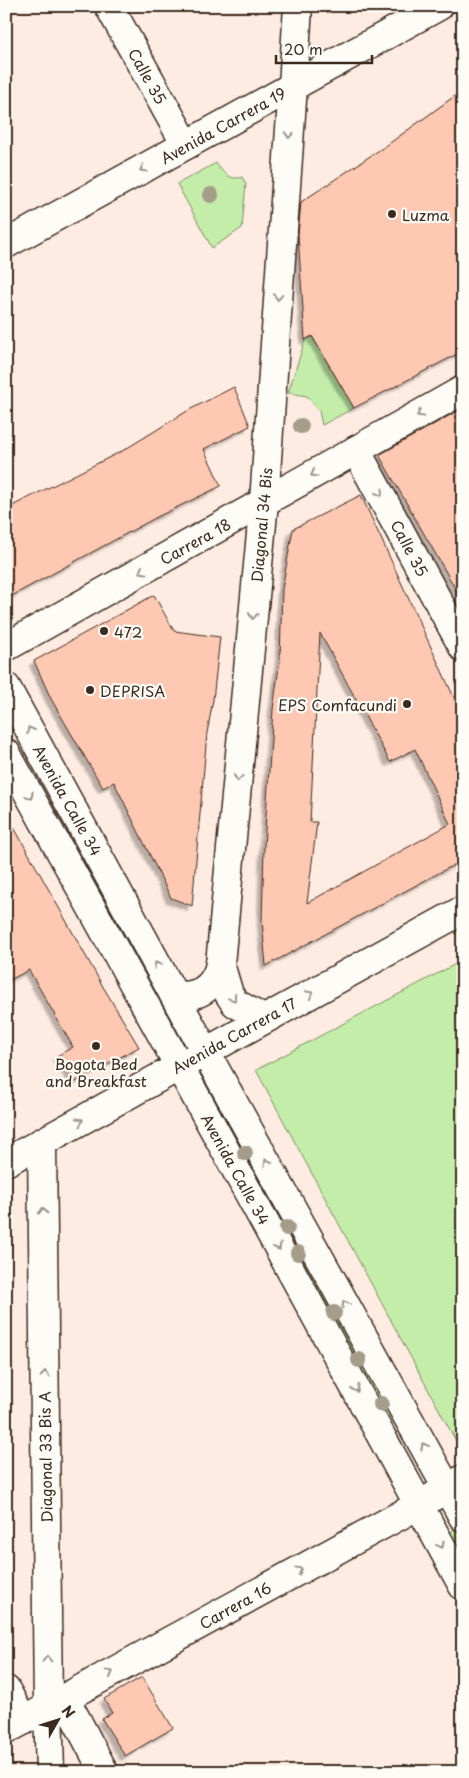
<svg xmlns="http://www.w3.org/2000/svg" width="469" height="1778" font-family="'Playpen Sans',sans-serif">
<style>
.green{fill:#c3eda9;stroke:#7f8c64}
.building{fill:#ffc8b2;stroke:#3b2a1e;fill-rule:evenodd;filter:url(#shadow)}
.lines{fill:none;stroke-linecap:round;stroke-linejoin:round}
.minor-casing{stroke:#3b2a1e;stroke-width:31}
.tertiary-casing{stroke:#3b2a1e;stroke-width:31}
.secondary-casing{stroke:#3b2a1e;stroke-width:31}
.minor{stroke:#fdfcf7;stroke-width:28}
.tertiary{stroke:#fdfcf7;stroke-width:28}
.secondary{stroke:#fdfcf7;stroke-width:28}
.tree{fill:#a59c89}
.oneway{stroke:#9c938a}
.poi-dot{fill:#3b2a1e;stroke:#fdfcf7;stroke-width:2}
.labels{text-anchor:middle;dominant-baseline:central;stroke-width:4.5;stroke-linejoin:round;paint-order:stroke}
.street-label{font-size:15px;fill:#3b2a1e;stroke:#fdfcf7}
.poi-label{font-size:15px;fill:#3b2a1e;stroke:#fdfcf7;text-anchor:start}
</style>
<defs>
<filter id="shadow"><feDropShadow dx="-4.5" dy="4.5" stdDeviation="1" flood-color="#0004"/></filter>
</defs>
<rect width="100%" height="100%" fill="#feece2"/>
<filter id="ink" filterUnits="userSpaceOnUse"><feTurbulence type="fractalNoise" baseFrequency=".02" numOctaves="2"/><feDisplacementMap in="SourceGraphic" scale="10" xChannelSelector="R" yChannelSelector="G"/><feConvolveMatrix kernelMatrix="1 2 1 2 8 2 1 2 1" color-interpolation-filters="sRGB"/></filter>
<g filter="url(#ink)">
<!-- green -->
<g class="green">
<path d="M216,163c7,10 14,18 26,14l4,7 -4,44 -30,20 -35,-64z"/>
<polygon points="312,337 354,408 322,425 319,411 307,396 288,393 305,340"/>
<polygon points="463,960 463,1440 457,1443 256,1070"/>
<polygon points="232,1116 399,1417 386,1424 222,1123"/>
<polygon points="456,1528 463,1541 463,1569 445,1536"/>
</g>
<!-- building -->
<g class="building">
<polygon points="463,90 463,351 354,408 312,336 305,340 298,235 301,202 390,143"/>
<polygon points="234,387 250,426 204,449 221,486 157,517 6,599 6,509 124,450 189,410"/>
<polygon points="463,408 463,602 379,455"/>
<path d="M361,495l102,222v143l-197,106 -4,-45 2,-75 9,-137 7,-50 2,-70 11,-60zM320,633l70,129 25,-13 35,75 -143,79 10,-81h-7z"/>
<polygon points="154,595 174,631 220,637 213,700 207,733 192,906 171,898 114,782 103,788 51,699 34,661"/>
<polygon points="6,813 102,985 139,1047 75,1082 57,1056 73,1047 29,970 6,982"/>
<polygon points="142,1677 173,1728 125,1756 102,1719 112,1713 104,1699"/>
</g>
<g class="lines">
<!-- minor casing -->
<g class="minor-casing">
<g id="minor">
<polyline points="109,6 186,145"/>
<polyline points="356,450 463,647"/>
<polyline points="6,647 463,390"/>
<polyline points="220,964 229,994 235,1003 263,1019"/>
<path d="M174,995c24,4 41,-8 46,-31l44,-462 29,-416"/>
<polyline points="6,1690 23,1721"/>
<polyline points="65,1698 104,1772"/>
<polyline points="48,1707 50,1772"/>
</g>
</g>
<!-- tertiary casing -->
<g class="tertiary-casing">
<g id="tertiary">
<polyline points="42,1142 48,1707"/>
<polyline points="6,1730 419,1505 463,1479"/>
</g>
</g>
<!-- secondary casing -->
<g class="secondary-casing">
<g id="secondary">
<polyline points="293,86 298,6"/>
<polyline points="6,244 439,6"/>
<polyline points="6,687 174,995 463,1517"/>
<polyline points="6,753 205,1113 463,1586"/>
<polyline points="6,1162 463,910"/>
</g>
</g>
<!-- minor -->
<use href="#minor" class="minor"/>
<!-- tertiary -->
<use href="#tertiary" class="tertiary"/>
<!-- secondary -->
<use href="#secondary" class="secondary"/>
</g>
<!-- trees -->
<g class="tree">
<circle cx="211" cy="195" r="8"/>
<circle cx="301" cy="426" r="8"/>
<circle cx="245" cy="1153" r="8"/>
<circle cx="287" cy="1228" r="8"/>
<circle cx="298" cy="1253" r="8"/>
<circle cx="334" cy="1313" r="8"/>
<circle cx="359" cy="1360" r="8"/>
<circle cx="381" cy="1404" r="8"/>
</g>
<!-- one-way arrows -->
<defs><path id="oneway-chevron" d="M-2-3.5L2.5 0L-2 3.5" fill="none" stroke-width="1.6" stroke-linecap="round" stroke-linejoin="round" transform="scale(1.25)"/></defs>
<g class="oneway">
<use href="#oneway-chevron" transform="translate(289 135) rotate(94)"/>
<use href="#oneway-chevron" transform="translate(143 169) rotate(151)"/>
<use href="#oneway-chevron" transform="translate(278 297) rotate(94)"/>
<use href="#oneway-chevron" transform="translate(420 414) rotate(151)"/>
<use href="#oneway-chevron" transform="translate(314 474) rotate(151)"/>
<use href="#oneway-chevron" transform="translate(380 493) rotate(62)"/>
<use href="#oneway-chevron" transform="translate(142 571) rotate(151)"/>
<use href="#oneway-chevron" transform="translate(253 616) rotate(95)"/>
<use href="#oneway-chevron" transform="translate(30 730) rotate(-119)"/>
<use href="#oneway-chevron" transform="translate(238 778) rotate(95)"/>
<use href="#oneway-chevron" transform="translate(30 796) rotate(61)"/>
<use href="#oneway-chevron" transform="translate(157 965) rotate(-119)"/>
<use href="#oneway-chevron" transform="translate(310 994) rotate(-29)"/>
<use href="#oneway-chevron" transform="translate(233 998) rotate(56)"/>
<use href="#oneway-chevron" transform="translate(80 1121) rotate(-29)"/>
<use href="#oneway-chevron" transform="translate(267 1162) rotate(-119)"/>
<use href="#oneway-chevron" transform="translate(43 1211) rotate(-91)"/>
<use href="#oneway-chevron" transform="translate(278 1247) rotate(61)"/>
<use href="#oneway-chevron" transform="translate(345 1304) rotate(-119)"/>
<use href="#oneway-chevron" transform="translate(45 1374) rotate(-91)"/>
<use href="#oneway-chevron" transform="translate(356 1389) rotate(61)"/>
<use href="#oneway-chevron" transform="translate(424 1446) rotate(-119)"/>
<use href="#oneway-chevron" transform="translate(441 1545) rotate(61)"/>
<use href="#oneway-chevron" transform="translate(299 1570) rotate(-29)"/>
<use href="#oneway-chevron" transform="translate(47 1659) rotate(-91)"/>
<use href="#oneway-chevron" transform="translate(110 1673) rotate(-29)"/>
</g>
</g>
<!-- markers -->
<g class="poi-dot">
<circle cx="392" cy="214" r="5"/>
<circle cx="104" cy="631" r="5"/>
<circle cx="90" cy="690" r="5"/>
<circle cx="407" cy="704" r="5"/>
<circle cx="96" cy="1046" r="5"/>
</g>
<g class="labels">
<!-- street labels -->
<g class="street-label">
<text transform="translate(148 76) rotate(61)">Calle 35</text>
<text transform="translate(223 125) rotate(-29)">Avenida Carrera 19</text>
<text transform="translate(261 525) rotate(-85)">Diagonal 34 Bis</text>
<text transform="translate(195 541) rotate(-29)">Carrera 18</text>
<text transform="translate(410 548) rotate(62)">Calle 35</text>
<text transform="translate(68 800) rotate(61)">Avenida Calle 34</text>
<text transform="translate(234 1035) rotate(-29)">Avenida Carrera 17</text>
<text transform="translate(236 1169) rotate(61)">Avenida Calle 34</text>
<text transform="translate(45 1457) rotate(-91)">Diagonal 33 Bis A</text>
<text transform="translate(235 1605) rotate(-29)">Carrera 16</text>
</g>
<!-- poi labels -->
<g class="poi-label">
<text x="402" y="214">Luzma</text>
<text x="114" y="631">472</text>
<text x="100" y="690">DEPRISA</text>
<text x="397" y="704" text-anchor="end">EPS Comfacundi</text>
<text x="96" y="1063" text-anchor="middle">Bogota Bed<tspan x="96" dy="17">and Breakfast</tspan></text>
</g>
</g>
<!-- margin -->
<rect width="469" height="1778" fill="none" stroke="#fdfcf7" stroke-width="25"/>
<rect x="12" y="12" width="444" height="1753" fill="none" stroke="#3b2a1e" stroke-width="2" filter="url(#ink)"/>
<!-- north arrow -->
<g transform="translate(58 1720) rotate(51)" stroke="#fdfcf7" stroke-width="4" paint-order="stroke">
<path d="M0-4L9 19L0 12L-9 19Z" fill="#3b2a1e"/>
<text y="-8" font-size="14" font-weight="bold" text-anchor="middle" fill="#3b2a1e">N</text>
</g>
<!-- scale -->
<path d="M276 55v8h96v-8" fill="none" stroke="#3b2a1e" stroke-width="2.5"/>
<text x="284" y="55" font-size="15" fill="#3b2a1e" stroke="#fdfcf7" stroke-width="4" paint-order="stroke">20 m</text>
</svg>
